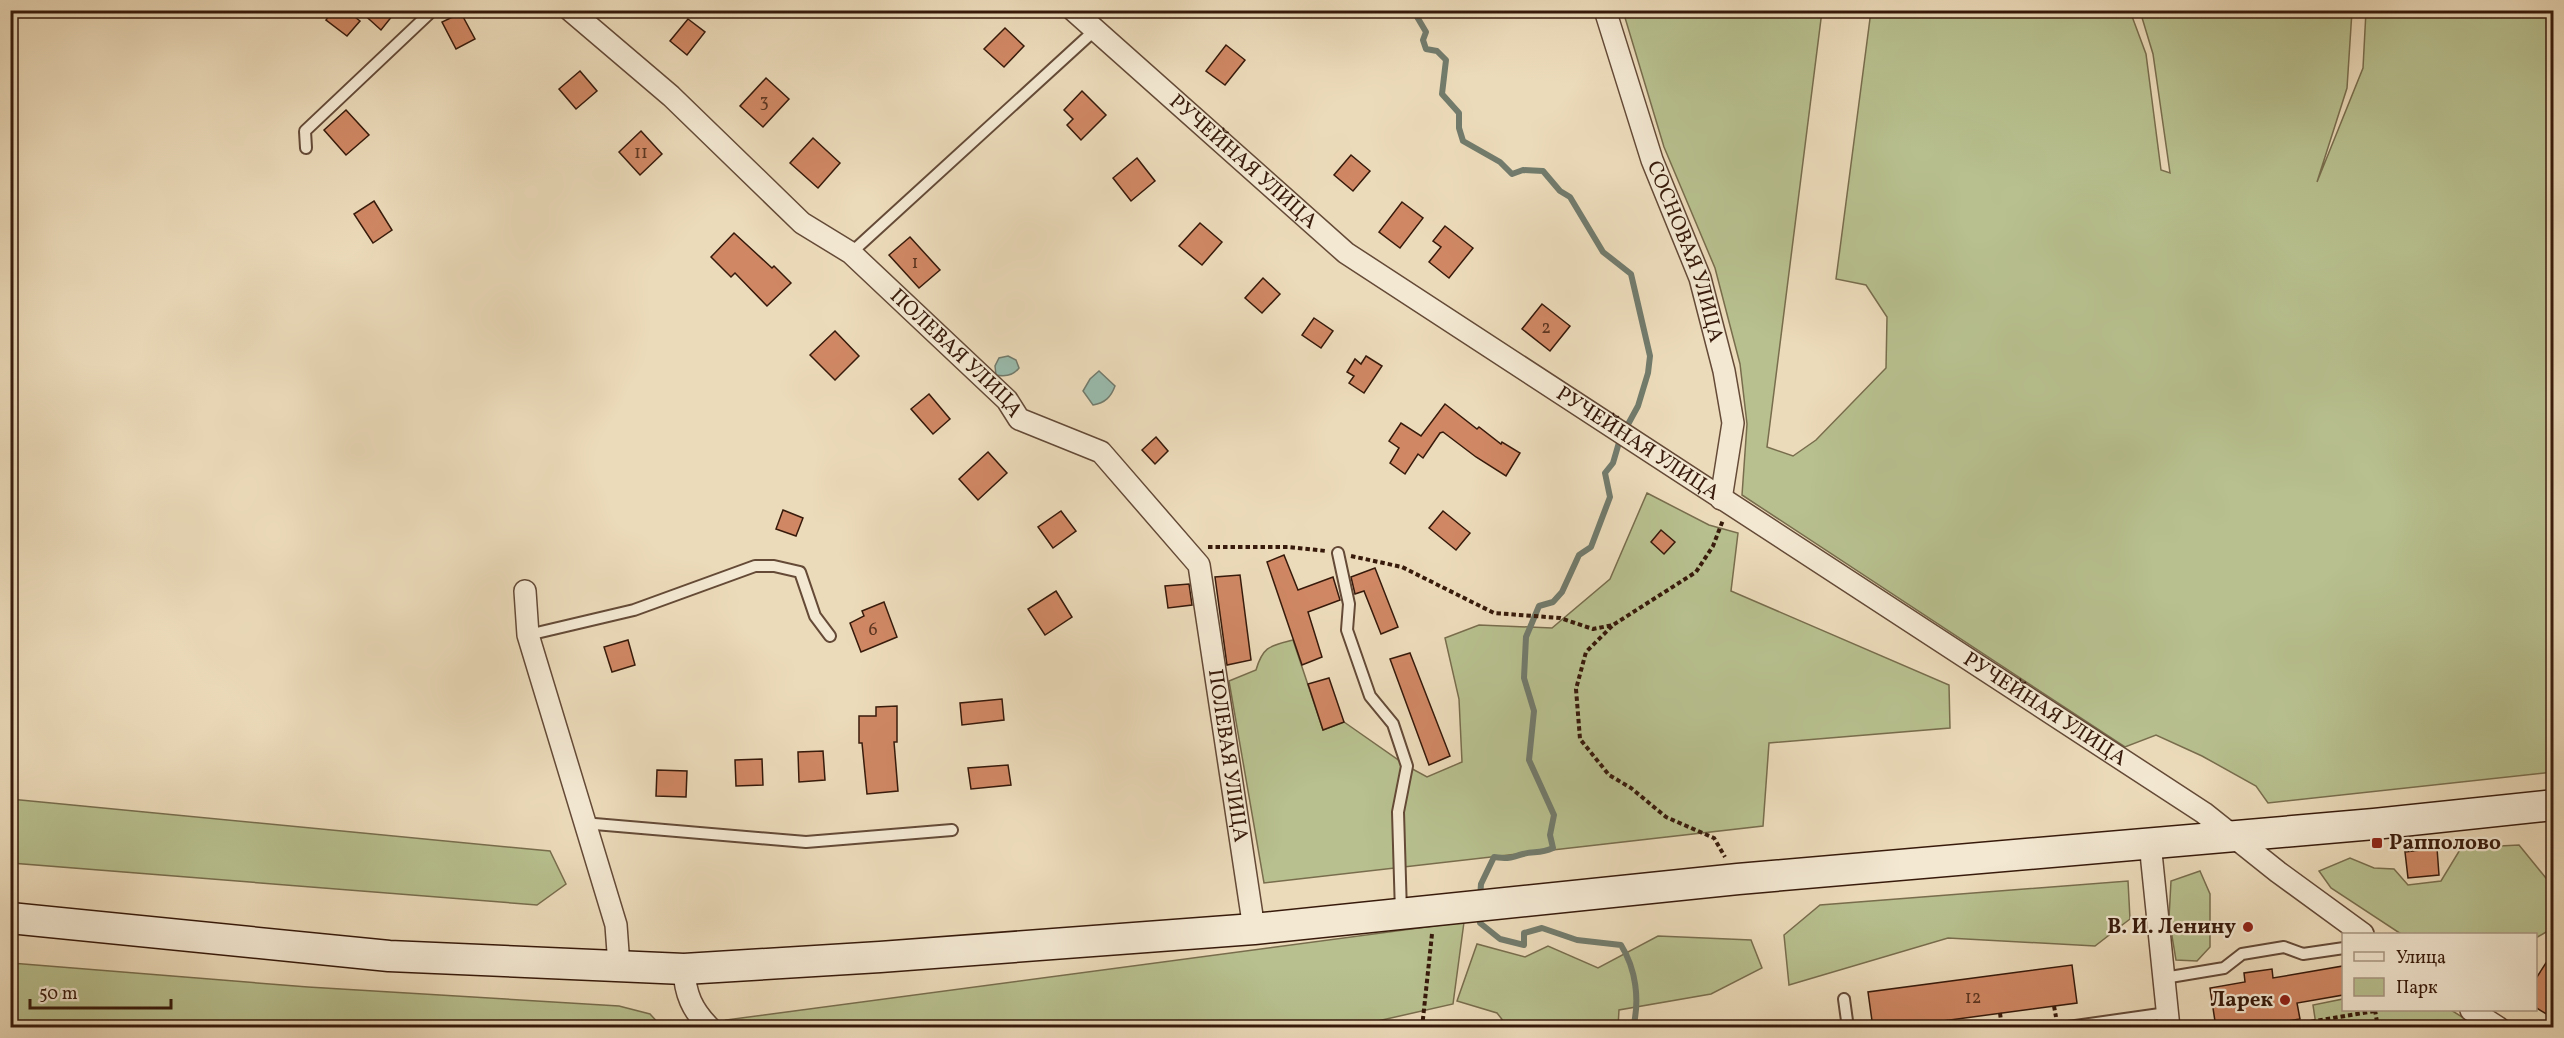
<svg xmlns="http://www.w3.org/2000/svg" width="2564" height="1038" font-family="Vollkorn,serif">
<style>
.green{fill:#b8c08f;stroke:#786d4d;stroke-width:1.5}
.water{fill:#99bbad;stroke:#727b6c;stroke-width:1.5}
.lines{fill:none;stroke-linecap:round;stroke-linejoin:round}
.stream{stroke:#727b6c;stroke-width:6}
.building{fill:#d08864;stroke:#371a0b;stroke-width:1.5}
.lane-casing{stroke:#644a37;stroke-width:14}
.street-casing{stroke:#644a37;stroke-width:24}
.secondary-casing{stroke:#371a0b;stroke-width:33}
.path{stroke:#371a0b;stroke-width:4;stroke-dasharray:4.5 3;stroke-linecap:butt}
.lane{stroke:#f3e8d2;stroke-width:10}
.street{stroke:#f3e8d2;stroke-width:21}
.secondary{stroke:#f3e8d2;stroke-width:30}
.poi-dot{fill:#8f2418;stroke:#f3e8d2;stroke-width:2}
.labels{text-anchor:middle;dominant-baseline:central;stroke-width:4.5;stroke-linejoin:round;paint-order:stroke}
.number-label{font-size:18px;fill:#5d3621}
.street-label{font-size:21px;fill:#371a0b;stroke:#f3e8d2}
.poi-label{font-size:21px;font-weight:bold;fill:#371a0b;stroke:#f3e8d2;text-anchor:end}
</style>
<rect width="100%" height="100%" fill="#ecdbba"/>
<filter id="stains"><feTurbulence type="fractalNoise" baseFrequency=".00333" numOctaves="4"/><feColorMatrix values="0 0 0 0 .2 0 0 0 0 .09 0 0 0 0 .02 0 0 0 .5 -.17"/></filter>
<radialGradient id="worn" r=".72"><stop offset=".6" stop-color="#630" stop-opacity="0"/><stop offset="1" stop-color="#630" stop-opacity=".3"/></radialGradient>
<!-- green -->
<g class="green">
<polygon points="1623,11 1822,11 1767,447 1793,456 1816,440 1886,368 1887,317 1866,285 1836,279 1871,11 2130,11 2146,54 2161,170 2170,173 2153,54 2140,11 2352,11 2347,88 2317,182 2363,68 2366,11 2553,11 2553,772 2268,803 2256,786 2202,756 2156,735 2125,747 1742,495 1747,424 1740,364 1715,268 1664,147"/>
<path d="M1647,493l62,32 29,8 -7,58 218,94 1,43 -181,15 -6,83 -499,57 -35,-202 27,-11c7,-24 14,-24 37,-30l30,90 21,-8 63,44 20,11 35,-15 -3,-63 -14,-61 34,-13 73,3 58,-49z"/>
<polygon points="10,799 550,851 566,884 537,905 11,863"/>
<polygon points="2519,845 2550,883 2553,928 2536,938 2536,934 2401,934 2331,888 2319,871 2350,858 2374,868 2394,869 2408,885 2441,881 2461,848"/>
<polygon points="2200,871 2210,894 2210,947 2197,961 2176,960 2169,918 2171,881"/>
<polygon points="2128,881 2130,919 2095,946 1948,938 1789,985 1784,935 1820,905"/>
<polygon points="1464,922 1453,1004 1351,1027 734,1028 726,1020"/>
<polygon points="1658,936 1751,940 1762,968 1711,994 1619,1010 1618,1027 1508,1027 1497,1013 1457,1001 1477,944 1525,957 1548,946 1598,968"/>
<polygon points="11,963 308,987 619,1006 650,1014 662,1027 11,1027"/>
<polygon points="2343,999 2344,1010 2451,1010 2478,1027 2302,1027 2316,1025 2313,1005"/>
</g>
<!-- water -->
<g class="water">
<path d="M1008,356l8,4 3,8c-6,8 -14,9 -23,7l-1,-9 4,-8z"/>
<path d="M1099,371l16,15c-4,11 -10,17 -22,19l-10,-14 7,-12z"/>
</g>
<g class="lines">
<!-- stream -->
<g class="stream">
<path d="M1413,10l13,22 -3,8 3,9 11,2 9,9 -4,34 17,19v15l4,13 37,21 12,12 11,-4 20,1 17,20 10,6 33,55 28,22 19,82 -2,17 -10,33 -18,33 -7,24 -8,10 5,24 -19,50 -12,8 -17,37 -9,10 -14,4 -13,31 -2,41 10,33 -5,49 25,55 -4,20 3,13c-13,6 -19,3 -30,6 -15,4 -11,5 -29,3l-13,27 -1,14"/>
<path d="M1480,915v8l20,16 24,6v-12l18,-5 35,12 44,5c15,24 19,55 12,83"/>
</g>
</g>
<!-- building -->
<g class="building">
<polygon points="333,10 346,10 360,21 347,36 326,20"/>
<polygon points="359,10 397,10 381,30"/>
<polygon points="461,13 475,39 456,49 442,22"/>
<polygon points="688,19 705,32 687,55 670,41"/>
<polygon points="1005,28 1024,46 1004,67 984,49"/>
<polygon points="1226,45 1245,60 1225,85 1206,71"/>
<polygon points="580,71 597,91 576,109 559,89"/>
<polygon points="766,78 789,99 763,127 740,106"/>
<polygon points="1082,91 1106,115 1081,140 1067,125 1073,119 1064,110"/>
<polygon points="346,110 369,135 346,155 324,130"/>
<polygon points="641,131 662,154 640,175 619,152"/>
<polygon points="813,138 840,163 818,188 790,163"/>
<polygon points="1351,155 1370,171 1353,191 1334,175"/>
<polygon points="1137,158 1155,181 1131,201 1113,178"/>
<polygon points="374,201 392,230 373,243 354,214"/>
<polygon points="1402,202 1423,218 1400,248 1379,232"/>
<polygon points="1200,223 1222,242 1202,265 1179,246"/>
<polygon points="1445,226 1473,248 1449,278 1429,262 1441,247 1433,241"/>
<polygon points="734,233 772,268 774,266 791,283 767,306 735,273 731,277 711,257"/>
<polygon points="910,237 940,270 919,288 889,255"/>
<polygon points="1263,278 1280,294 1262,313 1245,298"/>
<polygon points="1542,304 1570,326 1550,351 1522,329"/>
<polygon points="1314,318 1333,331 1321,348 1302,335"/>
<polygon points="835,331 859,356 835,380 810,355"/>
<polygon points="1366,356 1382,366 1364,393 1349,383 1354,376 1347,372 1355,359 1361,364"/>
<polygon points="929,394 950,419 933,434 911,409"/>
<polygon points="1445,404 1477,429 1479,427 1501,444 1502,442 1520,453 1506,476 1476,457 1443,432 1440,433 1423,458 1418,454 1405,474 1390,463 1399,448 1389,441 1401,423 1421,436"/>
<polygon points="1156,437 1168,451 1155,464 1142,450"/>
<polygon points="988,452 1007,473 978,500 959,479"/>
<polygon points="783,510 803,518 796,536 776,529"/>
<polygon points="1061,511 1076,531 1053,548 1038,527"/>
<polygon points="1443,511 1470,533 1456,550 1429,528"/>
<polygon points="1661,530 1675,542 1664,554 1651,542"/>
<polygon points="1284,555 1298,590 1333,577 1340,600 1308,612 1322,657 1302,665 1267,562"/>
<polygon points="1375,568 1398,627 1381,634 1364,591 1355,594 1351,577"/>
<polygon points="1240,575 1251,660 1227,665 1215,577"/>
<polygon points="1189,584 1192,605 1168,608 1165,586"/>
<polygon points="1056,591 1072,617 1045,635 1028,609"/>
<polygon points="884,602 897,637 861,652 850,623 864,616 862,611"/>
<polygon points="628,640 635,665 612,672 604,647"/>
<polygon points="1410,653 1450,756 1429,765 1390,659"/>
<polygon points="1329,678 1344,722 1323,730 1308,684"/>
<polygon points="1002,699 1004,720 962,725 960,703"/>
<polygon points="897,706 897,742 894,742 898,791 867,794 862,743 859,743 859,716 876,716 876,707"/>
<polygon points="823,751 825,780 799,782 798,752"/>
<polygon points="762,759 763,785 736,786 735,760"/>
<polygon points="1008,765 1011,785 971,789 968,768"/>
<polygon points="657,770 687,771 686,797 656,796"/>
<polygon points="2437,848 2439,875 2408,878 2405,852"/>
<polygon points="2553,952 2553,1006 2548,1015 2535,1007 2535,980"/>
<polygon points="2072,965 2077,1003 1890,1028 1873,1028 1868,992"/>
<polygon points="2343,966 2343,995 2297,1003 2300,1019 2244,1028 2216,1028 2210,988 2245,982 2244,973 2272,969 2273,978"/>
</g>
<g class="lines">
<!-- lane casing -->
<g class="lane-casing">
<g id="lane">
<polyline points="306,148 305,131 433,10"/>
<polyline points="851,253 1095,30"/>
<polyline points="1338,553 1349,604 1347,630 1370,696 1393,724 1407,766 1398,812 1401,913"/>
<polyline points="528,635 634,610 755,566 774,566 800,572 815,616 830,636"/>
<polyline points="583,823 806,842 952,830"/>
<polyline points="2164,978 2224,968 2242,954 2284,947 2303,954 2344,948"/>
<polyline points="1844,999 1848,1028"/>
<polyline points="2061,1028 2167,1013"/>
</g>
</g>
<!-- street casing -->
<g class="street-casing">
<g id="street">
<path id="s1" d="M570,10l101,86 131,127 49,30 156,147 12,19 82,33 98,113 55,364"/>
<path id="s2" d="M1073,10l273,243 858,560 74,59 85,62"/>
<path id="s3" d="M1605,10l47,150 48,118 24,93 9,52 -12,76"/>
<polyline points="525,591 528,635 616,925 619,966"/>
<polyline points="2150,843 2169,1028"/>
<path d="M684,969c1,25 8,41 26,59"/>
<polyline points="2471,1010 2499,1028"/>
</g>
</g>
<!-- secondary casing -->
<g class="secondary-casing">
<polyline id="secondary" points="10,918 389,956 684,969 880,957 1254,929 1738,879 2374,824 2554,805"/>
</g>
<!-- path -->
<g class="path">
<polyline points="1208,547 1289,547 1326,551"/>
<polyline points="1351,556 1402,567 1494,613 1560,618 1593,629 1613,625 1696,572 1713,546 1723,520"/>
<polyline points="1612,626 1586,652 1576,689 1580,739 1609,775 1631,788 1666,817 1714,838 1725,857"/>
<polyline points="2054,1006 2056,1017"/>
<polyline points="2375,1010 2378,1028"/>
<polyline points="2000,1013 2002,1028"/>
<polyline points="1946,1020 1947,1028"/>
<polyline points="1892,1027 1892,1028"/>
<polyline points="1422,1028 1432,934"/>
<polyline points="2274,1028 2375,1011"/>
</g>
<!-- lane -->
<use href="#lane" class="lane"/>
<!-- street -->
<use href="#street" class="street"/>
<!-- secondary -->
<use href="#secondary" class="secondary"/>
</g>
<!-- markers -->
<g class="poi-dot">
<rect x="2371" y="837" width="12" height="12" rx="3"/>
<circle cx="2248" cy="927" r="6"/>
<circle cx="2285" cy="1000" r="6"/>
</g>
<g class="labels">
<!-- number labels -->
<g class="number-label">
<text x="764" y="102">3</text>
<text x="641" y="153">11</text>
<text x="915" y="263">1</text>
<text x="1546" y="328">2</text>
<text x="873" y="630">6</text>
<text x="1973" y="998">12</text>
</g>
<!-- street labels -->
<g class="street-label">
<text stroke="none"><textPath href="#s2" startOffset="228">РУЧЕЙНАЯ УЛИЦА</textPath></text>
<text stroke="none"><textPath href="#s3" startOffset="255">СОСНОВАЯ УЛИЦА</textPath></text>
<text stroke="none"><textPath href="#s1" startOffset="518">ПОЛЕВАЯ УЛИЦА</textPath></text>
<text stroke="none"><textPath href="#s2" startOffset="714">РУЧЕЙНАЯ УЛИЦА</textPath></text>
<text stroke="none"><textPath href="#s2" startOffset="1200">РУЧЕЙНАЯ УЛИЦА</textPath></text>
<text stroke="none"><textPath href="#s1" startOffset="1040">ПОЛЕВАЯ УЛИЦА</textPath></text>
</g>
<!-- poi labels -->
<g class="poi-label">
<text x="2389" y="843" text-anchor="start">Рапполово</text>
<text x="2236" y="927">В. И. Ленину</text>
<text x="2273" y="1000">Ларек</text>
</g>
</g>
<!-- margin -->
<rect width="2564" height="1038" fill="none" stroke="#ecdbba" stroke-width="36"/>
<rect x="12" y="12" width="2540" height="1014" fill="none" stroke="#371a0b" stroke-width="3"/>
<rect x="18" y="18" width="2528" height="1002" fill="none" stroke="#371a0b" stroke-width="1.5"/>
<!-- legend -->
<rect x="2342" y="933" width="195" height="78" fill="#f3e8d2" stroke="#a89682" stroke-width="1.5"/>
<rect x="2354" y="952" width="30" height="9" fill="#f3e8d2" stroke="#a89682" stroke-width="1.5"/>
<text x="2396" y="963" font-size="18" fill="#371a0b">Улица</text>
<rect x="2354" y="978" width="30" height="18" fill="#b8c08f" stroke="#a89682" stroke-width="1.5"/>
<text x="2396" y="993" font-size="18" fill="#371a0b">Парк</text>
<!-- scale -->
<path d="M30 999v9h141v-9" fill="none" stroke="#371a0b" stroke-width="3"/>
<text x="39" y="999" font-size="18" fill="#371a0b" stroke="#f3e8d2" stroke-width="4.5" paint-order="stroke">50 m</text>
<rect width="100%" height="100%" filter="url(#stains)"/>
<rect width="100%" height="100%" fill="url(#worn)"/>
</svg>
